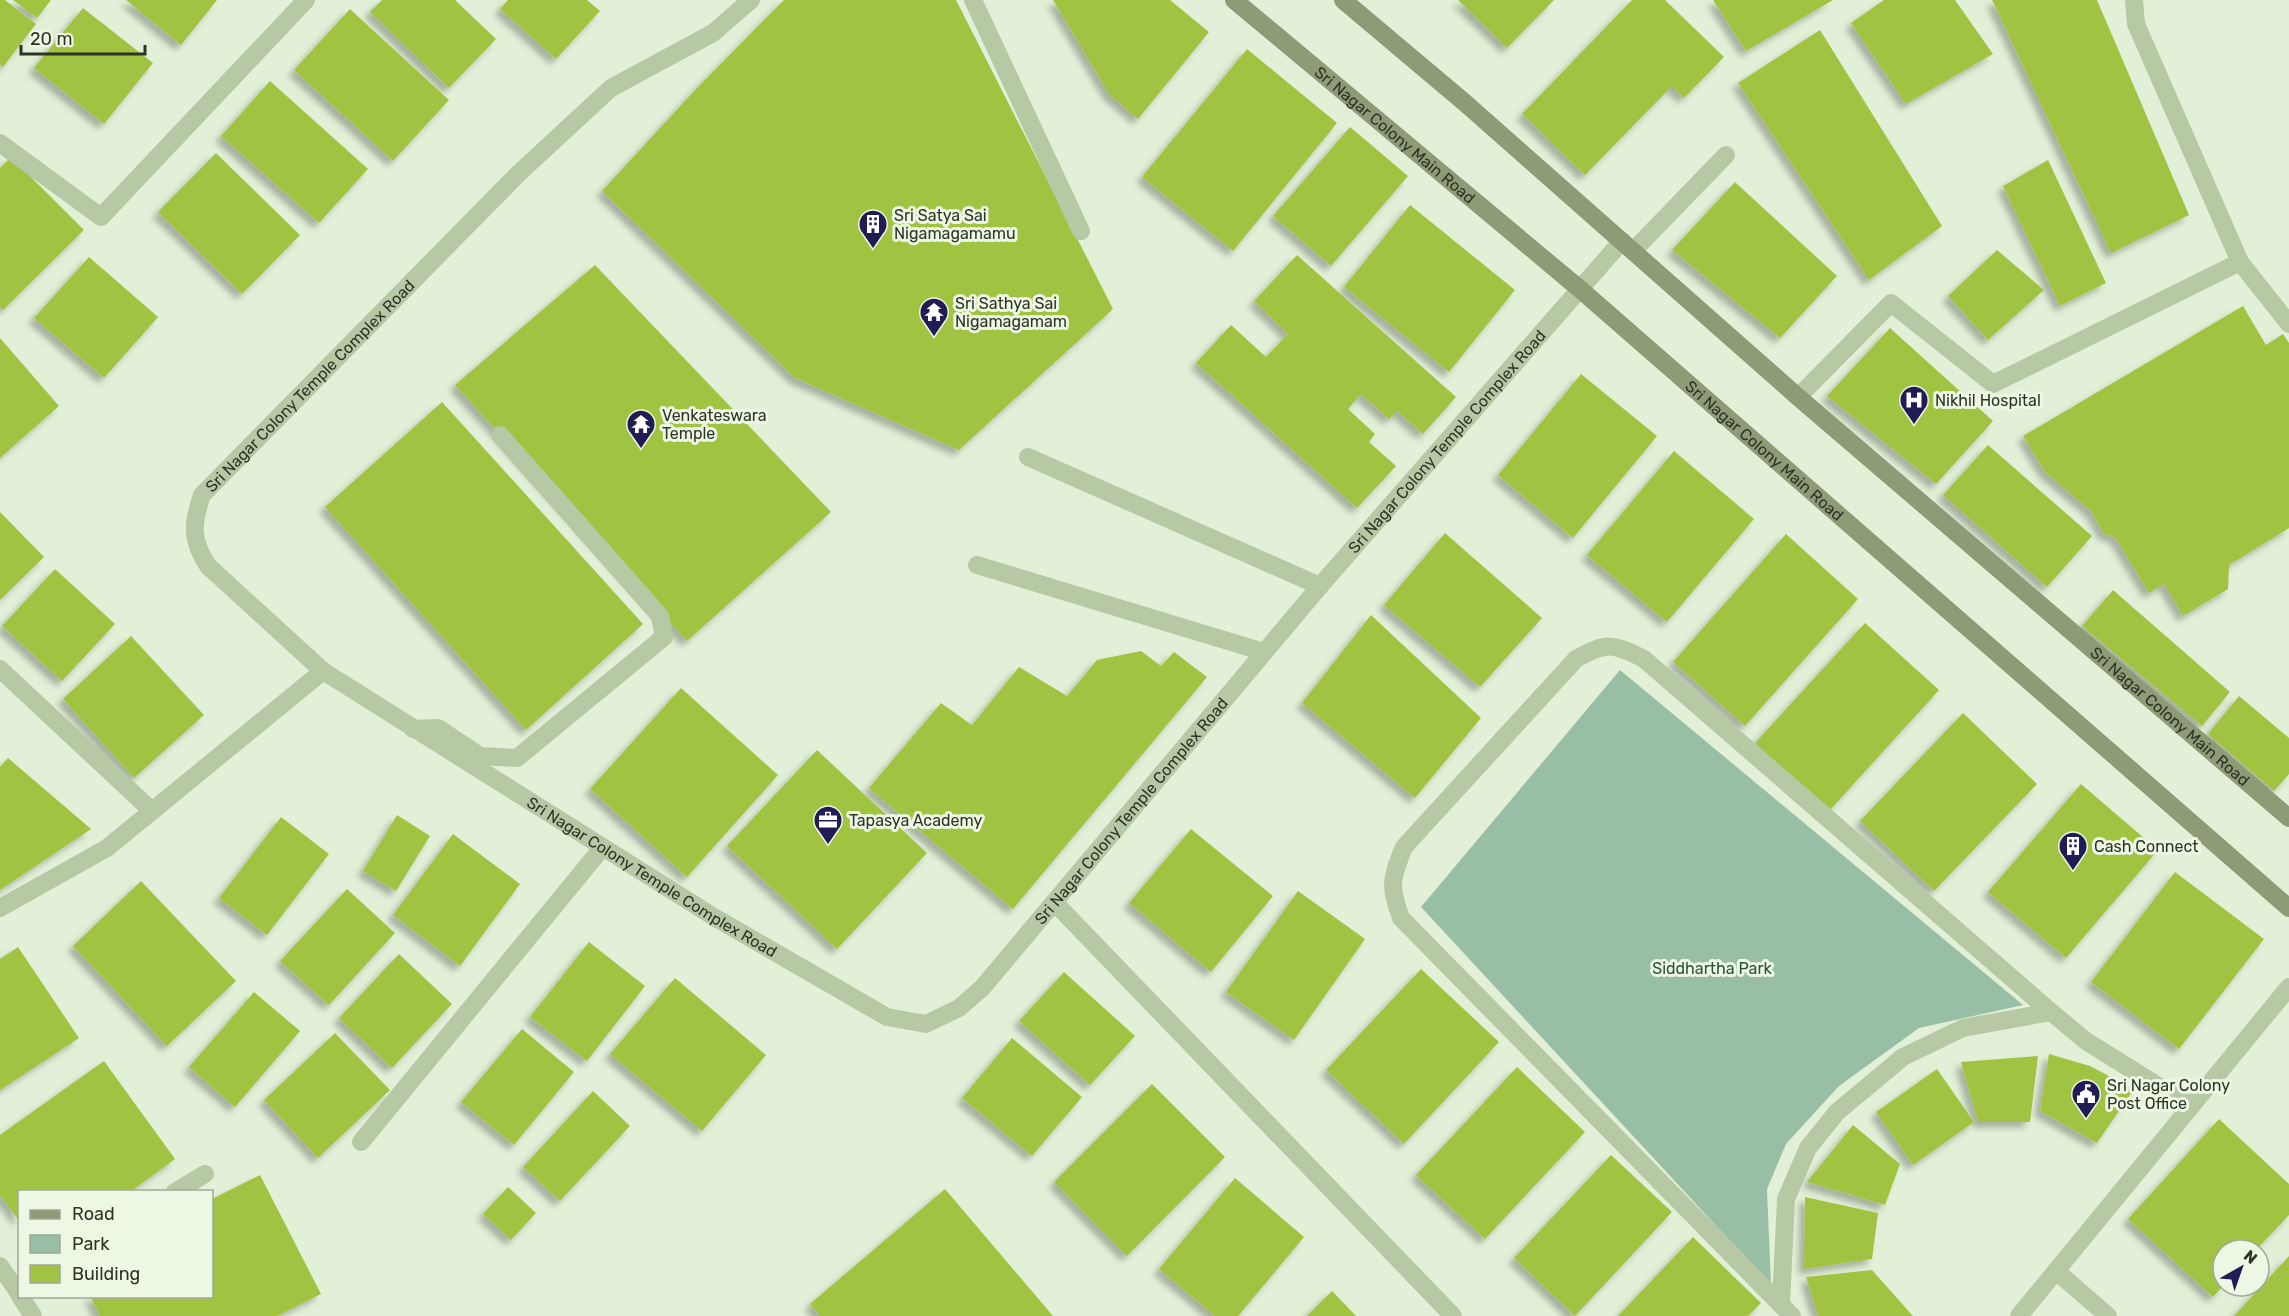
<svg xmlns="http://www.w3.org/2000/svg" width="2289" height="1316" font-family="Rubik,sans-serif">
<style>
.green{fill:#98bea6}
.building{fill:#a1c343;filter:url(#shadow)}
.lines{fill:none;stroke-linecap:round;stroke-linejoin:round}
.lane{stroke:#b7c8a4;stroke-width:18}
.street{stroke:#b7c8a4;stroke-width:18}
.secondary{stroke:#8d9b76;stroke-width:18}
.labels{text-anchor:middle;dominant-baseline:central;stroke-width:6;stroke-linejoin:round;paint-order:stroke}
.street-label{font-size:16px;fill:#2f3326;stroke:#edf8e4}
.poi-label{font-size:16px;fill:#2f3326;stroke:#edf8e4;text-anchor:start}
.park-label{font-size:16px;fill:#2a5139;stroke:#edf8e4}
</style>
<defs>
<filter id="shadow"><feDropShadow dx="-5.5" dy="5.5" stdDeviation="3" flood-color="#0004"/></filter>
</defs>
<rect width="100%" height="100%" fill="#e3f0d8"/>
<!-- green -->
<polygon class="green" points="1620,670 2023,1005 1919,1028 1839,1086 1786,1144 1767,1189 1771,1285 1421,907"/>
<!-- building -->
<g class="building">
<polygon points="0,0 5,0 36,24 3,67 0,64"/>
<polygon points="13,0 51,0 37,18"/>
<polygon points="126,0 217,0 181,45"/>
<polygon points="382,0 455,0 496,39 449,88 370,12"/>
<polygon points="508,0 587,0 600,11 556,59 500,9"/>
<polygon points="784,0 956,0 1113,309 959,450 795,378 602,191 696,89"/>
<polygon points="1053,0 1170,0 1209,32 1138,119 1109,94"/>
<polygon points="1458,0 1554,0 1507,48"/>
<polygon points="1632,0 1665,0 1724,57 1684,98 1672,86 1585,175 1522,114"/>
<polygon points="1713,0 1833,0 1746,51"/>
<polygon points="1884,0 1955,0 1993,54 1906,104 1851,23"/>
<polygon points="1992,0 2097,0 2189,215 2111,253"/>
<polygon points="83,8 153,63 104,124 34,68"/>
<polygon points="350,9 449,100 393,161 294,70"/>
<polygon points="1820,30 1942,226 1869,280 1738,83"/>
<polygon points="1247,49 1337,123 1233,251 1142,177"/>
<polygon points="270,81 368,169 319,223 221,136"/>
<polygon points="1350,127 1408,176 1331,266 1273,216"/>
<polygon points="216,153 300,235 242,294 158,212"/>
<polygon points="11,157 84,230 3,310 0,307 0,168"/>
<polygon points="2048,160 2106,283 2060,306 2003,186"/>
<polygon points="1735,182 1837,276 1780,338 1672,250"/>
<polygon points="1410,205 1515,290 1449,372 1344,287"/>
<polygon points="1997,250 2044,290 1988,340 1948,296"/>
<polygon points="1297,255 1456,397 1423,434 1397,411 1389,419 1361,394 1348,409 1375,434 1369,442 1396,466 1357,508 1196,363 1231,325 1266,357 1288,334 1254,301"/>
<polygon points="89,257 158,317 104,378 34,318"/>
<polygon points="595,265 831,512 687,641 455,385"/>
<polygon points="2243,306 2266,345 2283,334 2289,343 2289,528 2229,565 2228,589 2183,616 2164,584 2149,593 2115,537 2104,534 2091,511 2045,472 2023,436"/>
<polygon points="1890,328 1993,421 1936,484 1827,396"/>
<polygon points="0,338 59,406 0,458"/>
<polygon points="1581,374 1657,436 1573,538 1498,475"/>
<polygon points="442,402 643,624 526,730 325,507"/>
<polygon points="1988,445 2092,536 2047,587 1943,495"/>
<polygon points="1674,451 1754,519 1667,622 1587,555"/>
<polygon points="0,512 44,557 0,600"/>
<polygon points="1445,533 1542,618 1480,687 1384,605"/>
<polygon points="1786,534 1858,599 1745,726 1673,662"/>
<polygon points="55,569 115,624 62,681 2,626"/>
<polygon points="2113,590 2230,692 2202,726 2082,626"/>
<polygon points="1371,615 1481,718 1415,798 1302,703"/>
<polygon points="1865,623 1939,690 1829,811 1755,743"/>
<polygon points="131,636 204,715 134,778 63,699"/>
<polygon points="1141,651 1161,666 1174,652 1207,677 1013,909 869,788 941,703 972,725 1019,667 1067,696 1097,660"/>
<polygon points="681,688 778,775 687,877 590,789"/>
<polygon points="2239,696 2289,738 2289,774 2274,791 2208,734"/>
<polygon points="1963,713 2037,784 1934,891 1860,821"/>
<polygon points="817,750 927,853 837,949 727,846"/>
<polygon points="8,758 91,829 0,890 0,767"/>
<polygon points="2081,784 2158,850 2066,958 1988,892"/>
<polygon points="397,815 430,836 396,891 363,871"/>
<polygon points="281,817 329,854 267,935 219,898"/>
<polygon points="1191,829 1273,896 1211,972 1129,903"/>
<polygon points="453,834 520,884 460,966 393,915"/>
<polygon points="2175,872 2264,939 2179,1049 2091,982"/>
<polygon points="141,881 236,981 167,1046 73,946"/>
<polygon points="347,889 395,933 329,1005 280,961"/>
<polygon points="1298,891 1365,939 1294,1040 1226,992"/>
<polygon points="589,942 645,986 587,1061 530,1017"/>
<polygon points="18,947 79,1038 0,1090 0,959"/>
<polygon points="399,954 452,1004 392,1068 339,1018"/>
<polygon points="1421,969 1499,1042 1404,1144 1326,1070"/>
<polygon points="1064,972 1135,1036 1090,1085 1019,1021"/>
<polygon points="675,978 766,1055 702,1131 610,1054"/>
<polygon points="254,992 300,1031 235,1107 189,1067"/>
<polygon points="522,1029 574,1072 514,1145 461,1102"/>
<polygon points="335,1033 390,1090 318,1158 264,1100"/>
<polygon points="1012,1038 1082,1097 1032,1156 962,1098"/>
<polygon points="2049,1054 2090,1066 2134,1089 2097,1143 2040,1111"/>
<polygon points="2038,1056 2030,1122 1978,1122 1961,1062"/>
<polygon points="104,1061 175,1159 130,1192 20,1192 20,1222 0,1195 0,1135"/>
<polygon points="1517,1067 1585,1132 1485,1239 1416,1175"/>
<polygon points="1937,1069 1974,1122 1913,1165 1876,1112"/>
<polygon points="1152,1084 1225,1157 1127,1256 1054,1182"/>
<polygon points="593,1091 630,1126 560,1201 523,1167"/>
<polygon points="2219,1119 2289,1184 2289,1215 2256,1250 2223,1250 2223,1286 2213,1297 2128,1219"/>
<polygon points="1853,1125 1900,1164 1885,1205 1807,1182"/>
<polygon points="1611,1155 1672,1212 1575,1316 1514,1258"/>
<polygon points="260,1175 321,1294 277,1316 100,1316 90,1296 212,1296 212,1199"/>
<polygon points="1235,1178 1304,1237 1238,1316 1215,1316 1159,1269"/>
<polygon points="508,1187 536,1213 511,1240 483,1214"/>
<polygon points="945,1189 1053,1316 820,1316 810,1304"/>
<polygon points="1805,1197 1878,1213 1872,1259 1804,1269"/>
<polygon points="1693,1237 1761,1303 1748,1316 1618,1316"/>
<polygon points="2289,1256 2289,1316 2234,1316"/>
<polygon points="1872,1270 1913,1316 1818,1316 1806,1277"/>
<polygon points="1332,1291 1356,1316 1307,1316"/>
</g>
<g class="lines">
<!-- lane -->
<g class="lane">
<polyline points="973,0 1081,231"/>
<polyline points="2134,0 2136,24 2240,262 2289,324"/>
<polyline points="1633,251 1726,155"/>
<polyline points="1028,457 1320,586"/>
<polyline points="977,565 1264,652"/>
<path id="s1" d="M323,671l-115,-105c-17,-26 -16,-42 -6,-71l316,-321 93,-86 102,-55 38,-33"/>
<polyline points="413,729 438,728 480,756 517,758 664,637 660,616 500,435"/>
</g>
<!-- street -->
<g class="street">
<polyline points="0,143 101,217 306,0"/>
<polyline points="1798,397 1891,303 1993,384 2240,262"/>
<polyline points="0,669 152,811"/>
<polyline points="1055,903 1453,1316"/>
<path id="s2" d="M0,908l107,-60 216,-177 391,246 173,100 39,7 33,-16 23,-20 338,-402 302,-345"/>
<polyline points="361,1142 602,848"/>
<polyline points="175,1192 205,1174"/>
<polyline points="0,1266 20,1295"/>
<polyline points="2056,1271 2108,1316"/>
<polyline points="20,1296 33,1316"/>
<polyline points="1781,1304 1786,1199 1808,1148 1837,1112 1903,1057 1963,1028 2051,1012"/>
<path d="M1792,1316l-391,-398c-12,-32 -10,-39 3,-71l172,-188c30,-17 37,-16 68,0l407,353 35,29 104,65"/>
<polyline points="2019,1316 2289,987"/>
</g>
<!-- secondary -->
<g class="secondary">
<path id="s3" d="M1234,0l347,290 708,618"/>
<path id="s4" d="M1343,0l121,102 334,295 491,421"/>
</g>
</g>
<!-- icons -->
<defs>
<g id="building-pin" transform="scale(1.5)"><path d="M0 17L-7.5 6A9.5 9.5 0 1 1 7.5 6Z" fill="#211c53" stroke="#edf8e4"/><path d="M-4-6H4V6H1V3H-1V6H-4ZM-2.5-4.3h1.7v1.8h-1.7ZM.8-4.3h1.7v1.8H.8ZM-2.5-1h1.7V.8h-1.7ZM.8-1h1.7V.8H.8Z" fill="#fff"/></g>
<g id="temple-pin" transform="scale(1.5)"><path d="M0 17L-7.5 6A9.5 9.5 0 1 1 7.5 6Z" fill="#211c53" stroke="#edf8e4"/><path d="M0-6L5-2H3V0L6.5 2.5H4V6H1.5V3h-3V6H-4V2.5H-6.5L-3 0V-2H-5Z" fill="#fff"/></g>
<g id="hospital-pin" transform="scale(1.5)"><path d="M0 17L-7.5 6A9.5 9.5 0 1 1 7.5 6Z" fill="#211c53" stroke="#edf8e4"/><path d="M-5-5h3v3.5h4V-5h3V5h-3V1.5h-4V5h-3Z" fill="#fff"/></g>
<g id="office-pin" transform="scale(1.5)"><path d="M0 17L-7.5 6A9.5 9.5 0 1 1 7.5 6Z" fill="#211c53" stroke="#edf8e4"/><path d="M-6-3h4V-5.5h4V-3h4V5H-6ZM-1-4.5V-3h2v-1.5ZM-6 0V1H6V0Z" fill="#fff"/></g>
<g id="civic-pin" transform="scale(1.5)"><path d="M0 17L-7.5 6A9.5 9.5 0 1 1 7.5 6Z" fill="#211c53" stroke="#edf8e4"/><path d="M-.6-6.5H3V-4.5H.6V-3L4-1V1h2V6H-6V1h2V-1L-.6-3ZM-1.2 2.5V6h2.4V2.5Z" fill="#fff"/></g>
</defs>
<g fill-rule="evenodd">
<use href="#building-pin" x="873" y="224"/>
<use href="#temple-pin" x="934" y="312"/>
<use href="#hospital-pin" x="1914" y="400"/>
<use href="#temple-pin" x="641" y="424"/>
<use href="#office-pin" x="828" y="820"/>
<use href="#building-pin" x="2073" y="846"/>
<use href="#civic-pin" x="2086" y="1094"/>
</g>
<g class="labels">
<!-- street labels -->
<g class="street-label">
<text stroke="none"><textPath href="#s3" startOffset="210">Sri Nagar Colony Main Road</textPath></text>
<text stroke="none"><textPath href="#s1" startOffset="384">Sri Nagar Colony Temple Complex Road</textPath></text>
<text stroke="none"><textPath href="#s2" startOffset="1888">Sri Nagar Colony Temple Complex Road</textPath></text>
<text stroke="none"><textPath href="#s3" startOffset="696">Sri Nagar Colony Main Road</textPath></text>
<text stroke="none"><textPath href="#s4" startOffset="1094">Sri Nagar Colony Main Road</textPath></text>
<text stroke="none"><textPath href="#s2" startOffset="1402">Sri Nagar Colony Temple Complex Road</textPath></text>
<text stroke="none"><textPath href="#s2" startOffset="790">Sri Nagar Colony Temple Complex Road</textPath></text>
</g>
<!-- poi labels -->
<g class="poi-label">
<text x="894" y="215">Sri Satya Sai<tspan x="894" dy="18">Nigamagamamu</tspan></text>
<text x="955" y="303">Sri Sathya Sai<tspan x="955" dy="18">Nigamagamam</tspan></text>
<text x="1935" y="400">Nikhil Hospital</text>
<text x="662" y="415">Venkateswara<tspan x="662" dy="18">Temple</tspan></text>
<text x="849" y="820">Tapasya Academy</text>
<text x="2094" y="846">Cash Connect</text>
<text x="2107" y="1085">Sri Nagar Colony<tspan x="2107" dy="18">Post Office</tspan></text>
</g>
<!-- park labels -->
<g class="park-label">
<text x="1712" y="968">Siddhartha Park</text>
</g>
</g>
<!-- legend -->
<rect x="18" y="1190" width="195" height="108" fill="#edf8e4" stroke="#a1a998" stroke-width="1.5"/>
<rect x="30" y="1210" width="30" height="9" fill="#8d9b76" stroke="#a1a998" stroke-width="1.5"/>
<text x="72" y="1220" font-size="18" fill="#2f3326">Road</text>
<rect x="30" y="1235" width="30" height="18" fill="#98bea6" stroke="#a1a998" stroke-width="1.5"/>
<text x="72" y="1250" font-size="18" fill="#2f3326">Park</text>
<rect x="30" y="1265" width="30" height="18" fill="#a1c343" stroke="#a1a998" stroke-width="1.5"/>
<text x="72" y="1280" font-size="18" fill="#2f3326">Building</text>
<!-- north arrow -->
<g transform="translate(2241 1268) rotate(40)"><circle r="28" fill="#edf8e4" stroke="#a1a998" stroke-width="1.5"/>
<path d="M0-4.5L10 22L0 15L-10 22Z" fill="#211c53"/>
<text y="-9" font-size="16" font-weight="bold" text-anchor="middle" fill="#2f3326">N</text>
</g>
<!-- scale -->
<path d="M21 45v9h124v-9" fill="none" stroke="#2f3326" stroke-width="3"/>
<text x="30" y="45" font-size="18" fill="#2f3326" stroke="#edf8e4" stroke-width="4.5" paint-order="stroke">20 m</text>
</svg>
